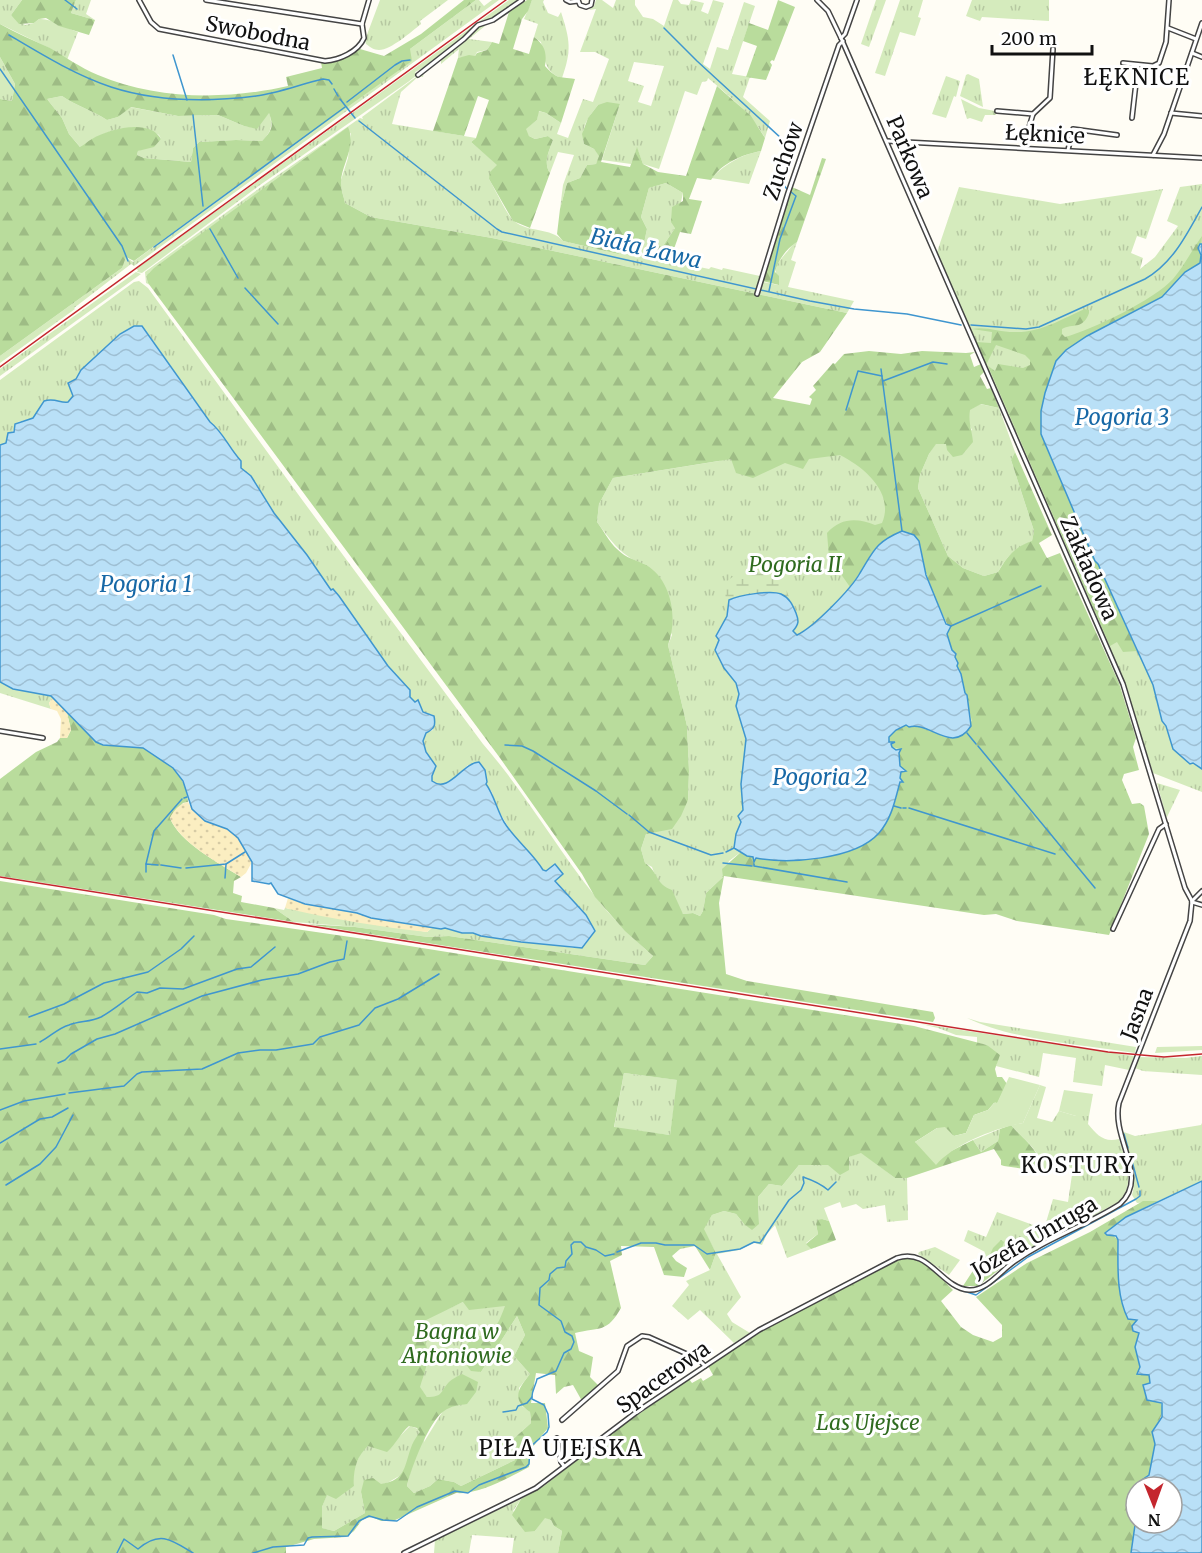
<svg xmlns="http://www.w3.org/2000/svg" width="1202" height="1553" font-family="Merriweather,serif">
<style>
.grass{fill:url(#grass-tufts);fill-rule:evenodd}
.forest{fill:url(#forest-firs);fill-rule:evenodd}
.wetland{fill:url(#wetland-marsh)}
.sand{fill:url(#sand-dots)}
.garden{fill:#d5ebbd}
.water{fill:url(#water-waves);stroke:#3f96cf;stroke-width:1.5}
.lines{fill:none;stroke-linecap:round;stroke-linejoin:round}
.stream{stroke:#3f96cf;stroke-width:1.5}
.minor-casing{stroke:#444;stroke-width:6}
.minor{stroke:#fff;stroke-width:3}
.rail{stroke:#c4262e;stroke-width:1.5}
.labels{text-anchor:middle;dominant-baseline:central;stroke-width:6;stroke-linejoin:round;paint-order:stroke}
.street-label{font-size:21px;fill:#111;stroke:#fff}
.park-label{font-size:21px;font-style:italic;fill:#2f6b1f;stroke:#fff}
.neighbourhood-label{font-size:22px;letter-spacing:1.5px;fill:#111;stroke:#fff}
.water-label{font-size:22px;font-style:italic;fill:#1768a6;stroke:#fff}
</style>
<defs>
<pattern id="grass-tufts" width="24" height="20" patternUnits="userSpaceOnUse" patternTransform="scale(1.5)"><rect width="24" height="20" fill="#d5ebbd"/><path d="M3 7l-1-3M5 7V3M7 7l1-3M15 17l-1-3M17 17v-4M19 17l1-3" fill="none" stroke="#b6c8a1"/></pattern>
<pattern id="forest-firs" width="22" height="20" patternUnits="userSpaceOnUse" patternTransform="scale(1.5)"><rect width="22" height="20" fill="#b9dc9c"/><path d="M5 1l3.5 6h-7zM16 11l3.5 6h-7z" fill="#9ebc85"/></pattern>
<pattern id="wetland-marsh" width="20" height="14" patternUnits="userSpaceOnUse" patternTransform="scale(1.5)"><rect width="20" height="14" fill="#d5ebbd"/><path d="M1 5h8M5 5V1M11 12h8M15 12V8" fill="none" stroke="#b6c8a1"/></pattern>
<pattern id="sand-dots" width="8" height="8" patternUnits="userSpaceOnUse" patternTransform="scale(1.5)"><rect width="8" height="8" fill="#fbeec1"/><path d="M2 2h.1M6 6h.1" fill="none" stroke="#d6cba5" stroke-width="1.8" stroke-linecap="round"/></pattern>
<pattern id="water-waves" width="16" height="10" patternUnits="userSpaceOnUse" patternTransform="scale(1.5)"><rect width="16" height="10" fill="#b9e0f7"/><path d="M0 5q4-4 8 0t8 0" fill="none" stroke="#9ebfd3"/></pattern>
</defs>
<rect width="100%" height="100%" fill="#fffdf5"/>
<!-- grass -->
<g class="grass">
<path d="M0,0h22l-11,15 14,10 9,-2 5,-4c12,-1 27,9 39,13l-11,28 -16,-11 -51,-25z"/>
<polygon points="76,0 91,0 86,14 95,20 71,13"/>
<path d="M380,0h68l-28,21 1,3c-9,7 -30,26 -42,26 -5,0 -9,-3 -13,-6l-1,-4z"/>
<polygon points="476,0 479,0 484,6 492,0 499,0 134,266 131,264 74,308 75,309 0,363 0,356 122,268 123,259 126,257 133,262 243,181 410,49"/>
<polygon points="509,0 521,0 494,18 478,24 463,38 423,68 415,72 417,75 408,82 260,185 142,273 137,272 138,270 136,269"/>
<path d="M532,0h12l-1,2 5,11 10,4 3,-5c9,28 11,38 1,66 -17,-5 -18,-20 -21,-36l-7,-5 4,-13 -14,-5z"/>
<path d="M596,0h6l11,8 3,-8h19v5l8,12 10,2 11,7 9,-26h5l3,4 8,1 2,-5 13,3 -3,8 7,3 5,-14 11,3 -21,61 7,5 7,-22 11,3 16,-48 11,4 -23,68 18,3 -7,20 27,24 -5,17c-13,-24 -36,-42 -57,-60l-1,3 -5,1 -5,13 -12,-4 -26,78 -16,-5 -6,-16 -6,16 -29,-4 18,-56 -22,1c-10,13 -18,22 -14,39l10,5 6,7 -4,8 -9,1 -7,13 -13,5 -7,26 3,-24 11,-30 -16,-3 -8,21c-7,-10 -1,-22 3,-33l-5,-4 -13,3 -6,-3 -4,-7 12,-9 1,-9 8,2 15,10 -4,11 11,4 15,-39 10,3 16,-43 -14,-7h-15l16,-43 -7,1 5,-4zM634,62l30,4 -13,40 -13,-4 6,-16 -16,-5z"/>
<polygon points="876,0 886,0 869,47 861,44"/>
<polygon points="900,0 923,0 918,17 921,18 915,36 900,32 885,76 875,73"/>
<polygon points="972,0 1049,0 1049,21 982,17 980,21 966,16"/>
<polygon points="482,24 485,26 469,39 492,42 487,50 477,52 475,56 458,58 459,49 441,64 441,58"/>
<polygon points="0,57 15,84 12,101 0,99"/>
<path d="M424,71l-1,6 -4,-1 -18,16 -9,32 84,14 -5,4 27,23 -9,14c5,8 19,38 25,42 14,12 37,6 49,20l55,13 26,-11 3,-14 -6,-12 8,-29 17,-5 17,10 -8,35 -14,21 5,15 14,-1 29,6 2,-2 11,3 1,-2 37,8 -1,5 19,4c-4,-17 -3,-19 8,-32 5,-5 5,-8 11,-11l-6,18 5,2 -8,25 66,14 -7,12 -355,-75 -121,-21 -26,-14 -5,-20 8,-25 3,-25 -100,65 -102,75 -1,10 2,2 -4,-2 -1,-11 116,-85 99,-69 3,1 -1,-2z"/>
<polygon points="968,74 979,79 983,107 960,96 966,75"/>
<polygon points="946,76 960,81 956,97 954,96 946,118 932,114"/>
<path d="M62,96c14,10 30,14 45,24l11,-3 12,-10 48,9 40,-1 26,11 12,2 13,-16c4,14 3,19 -7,29l-26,-1 -37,2 -6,6 -2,14 -47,-4 -7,-3 1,-4 23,-12 -2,-4c-25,-15 -57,-5 -78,13l-12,-14 -7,-16 -15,-19z"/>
<polygon points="961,99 979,108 995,111 996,115 985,115 982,122 970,118 967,119"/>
<path d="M761,151l-12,33 -38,-6c16,-15 29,-23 50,-27z"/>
<polygon points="1202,184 1202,792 1153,773 1124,682 978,350 937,252 959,187 1060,204 1163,189 1146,239 1137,236 1131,253 1143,258 1140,269 1155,257 1178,226 1167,221 1180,187"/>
<polygon points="136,272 141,274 0,376 0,369"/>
<path d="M139,281l9,7 155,213 180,243c41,47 73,103 112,152 17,23 37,41 58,60l-8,9 -196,-29 -21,1 -73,-10 -61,-5 -20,-14 10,2 1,-2 142,24 6,-5 12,1 17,5h11l48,9 24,1 28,5 12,-3 6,-8 2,-7 -7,-15 -31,-35 8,-6 -7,-9 -10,6 -4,-1 -30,-37 -17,-28 -3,-13 -24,-27c-10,8 -21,26 -36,16v-5l4,-9 -10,-15 -3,-11 3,-8 7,-3v-15l-10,-3 -6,-11 -2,1 -5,-5v-7l-22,-24 -49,-70 -8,-6 -24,-35 -33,-42 -23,-37 -10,-8v-7c-12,-13 -18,-29 -31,-39l-62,-88h-28l-39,36 -5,9 -8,4 5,13 -5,6c-5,2 -13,-3 -20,-2l-15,18 -15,4 -12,21 -6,2v-65l134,-98z"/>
<path d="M850,372l128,352 -70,60 -74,72 -32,3 -62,-8 1,1 -12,9 -6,16 -17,16 -3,18 -3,5 -7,-3 -10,1 -27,-36 -4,-11 -7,-4 -4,-14 5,-15 42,-34 1,-29 -2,-45 -19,-81 4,-10 -28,-71c-22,-7 -33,-23 -47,-42l2,-18 14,-26 106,-17 91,-56z"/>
<path d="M980,404l19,4 16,44 -4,8 23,71 -2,11c-18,5 -25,15 -34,30l-14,4 -21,-8 -15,-12 -30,-68 2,-13 9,-21 7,-11 10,1 26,-14 -4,-8 1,-12z"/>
<polygon points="0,682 13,689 51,696 53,697 49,703 51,709 0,693"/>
<polygon points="1157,783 1180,790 1167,817 1166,816"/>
<path d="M967,1018l13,4 156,25 -1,6c-51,-8 -123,-13 -168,-35z"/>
<polygon points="921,1024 1134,1056 1129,1070 1105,1065 1102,1086 1073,1082 1076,1058 1043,1053 1039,1077 996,1066 998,1058 987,1045 977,1043 977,1037 956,1035 938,1028"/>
<polygon points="1202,1046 1202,1050 1155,1053 1157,1047"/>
<polygon points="1202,1056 1202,1075 1143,1071 1135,1068 1139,1057 1185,1058"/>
<polygon points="624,1073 678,1080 670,1135 614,1128"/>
<path d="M1040,1085l6,2 -9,31 15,4 7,-11 17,5h13l-1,8c9,11 16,19 31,15 6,22 18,45 -1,63l-110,61 -7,-2 -1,-7 2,-5 -15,12 -11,5 9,-14 -21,-11 4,-11 18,7 11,-25 47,17 9,-30 15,3 5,-34 -12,-1 -14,4 -16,-1 8,-13c-7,-13 -19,-21 -28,-32l12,-2z"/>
<path d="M1202,1123v58l-44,20 -21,2 -5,-8c7,-22 -4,-43 -11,-64l14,5 66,-11z"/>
<polygon points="1000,1129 998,1141 981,1152 973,1140"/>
<polygon points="861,1152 895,1178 907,1178 908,1220 887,1222 885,1205 863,1209 856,1204 842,1208 840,1202 824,1208 829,1221 822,1219 816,1224 818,1234 806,1243 811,1249 787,1258 775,1225 767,1234 762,1245 754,1243 739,1250 717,1254 741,1297 727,1314 732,1322 750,1333 734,1343 700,1310 688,1320 672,1306 689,1285 686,1281 710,1270 716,1253 703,1229 712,1215 724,1211 736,1214 744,1224 759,1224 758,1197 769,1184 782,1186 799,1165 829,1165"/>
<polygon points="935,1247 960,1260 949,1275 918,1254 919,1252"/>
<polygon points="463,1302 513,1303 479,1372 481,1372 517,1316 525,1335 514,1356 530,1374 519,1388 522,1406 530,1412 531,1423 511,1441 515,1460 461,1486 454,1482 438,1479 430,1486 414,1493 407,1486 411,1469 389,1482 361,1492 365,1513 334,1531 321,1528 322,1507 327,1494 354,1486 353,1471 361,1452 368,1446 396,1440 410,1426 418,1429 427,1423 424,1442 443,1411 427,1397 419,1387 427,1359 418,1328 421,1321"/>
<polygon points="521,1499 513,1511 535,1531 545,1517 551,1520 554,1526 562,1531 558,1553 512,1553 514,1538 472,1535 469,1553 434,1553 435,1540"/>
</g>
<!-- forest -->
<g class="forest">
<polygon points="22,0 76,0 71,13 95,20 89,35 59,26 46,18 39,19 34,23 19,24 11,15"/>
<path d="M464,0h12l-66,49 2,12 -169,120 -109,80 -8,-4 -4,11 -122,88v-257l12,2 3,-17 -15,-27v-33c16,9 33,16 50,24 16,9 29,19 48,27 59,25 128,25 190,11l-2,-9 36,-9 -1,-6 9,1 30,-14 24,7 37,-22zM62,96c14,10 30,14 45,24l11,-3 13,-10 47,9 40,-1 26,11 13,3 12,-16c5,14 3,17 -7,28l-26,-1 -37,2 -6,6 -2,14 -47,-4 -7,-3 1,-4 16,-4 7,-8c-11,-21 -53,-10 -69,0 -4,2 -8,6 -12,8l-11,-13 -7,-16 -15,-19z"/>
<path d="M527,0h5l-4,11 -6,8 -9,30 16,5 5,-17c11,8 13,16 11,29 13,14 13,10 30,13l-14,44 -15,-10 -7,-2 -2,9 -11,9 3,7 6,3 13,-3 5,4c-4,11 -10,23 -3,33l-20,55 -17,-7 -24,-42 1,-7 7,-7 -26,-23 5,-4 13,-38 -11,-4 -14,40 -31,-5 25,-73 11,-3 6,1 2,-3 10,-3 5,-8 7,2 10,-32z"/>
<polygon points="778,0 795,7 774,61 772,60 770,62 772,65 766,80 746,77 757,46 743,41 749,23 768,30"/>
<path d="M717,86l34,30 14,22 -4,13c-20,4 -39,12 -50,29l-14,-2 -8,21 13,2 -11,33 -11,-2 -10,28 10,3 -14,1 -5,-15 14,-21 -4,-6 1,-15 11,-6v-8l-17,-10 -17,5 -8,29 6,12 -3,14 -26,11 -55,-13 -6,-7 3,-25 7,-26 13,-5 7,-13 9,-1 3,-8 -5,-7 -10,-5 -2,-10 6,-16 10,-13 9,-3 13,2 -19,58 29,5 7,-20 6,17 15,8 28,4z"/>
<path d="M348,127c9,20 -8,40 -7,57 0,6 3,13 4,19l26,14 121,21 355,75 -27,39 -18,10 -29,36 37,7 2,-6 -3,-2 7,-7 -3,-4 20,-23 2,1 9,-10 25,-3 32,3 21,-3 44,2 9,-1 -5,3 4,12 7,-3 3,8 -4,4 7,13 4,-1 8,20 -18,-4 -11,6c-2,12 2,20 3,32l-11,13 -9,2 -6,-7 -1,-6h-10l-7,10 -9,21 -2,13 30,68 15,12 21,8 14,-4c9,-15 16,-25 34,-31l2,-10 -23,-71 4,-8 37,83 -13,8 8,15 13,-5 59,130 17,55 -3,9 6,23 -15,4 -2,6 10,24 8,-1 4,3 5,28 -40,101 -92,-14 -21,-7 -12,1 -260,-39 -5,27 7,71 21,7 186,31 2,6 -2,4 -627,-98 49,3 73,10 21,-1 196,29 8,-9 -28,-25 -30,-34 -13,-23 -82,-116 -352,-475 -1,-8 7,-7zM840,455c24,12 55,38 42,68l-7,2c-17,-7 -34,-8 -48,8l2,24 21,30c18,-24 21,-44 52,-56l23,39 9,26 14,30 -1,8 8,27 3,2 -1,3 15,55 -23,17 -33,-12 -7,1 -3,-2 -10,5 -7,7 3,10 9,2 -2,3 1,15 5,4 -4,1c-7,57 -28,79 -85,85 -21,3 -40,3 -61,1l-1,3v-4l-13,-5 -19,17 1,8 -17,16 -3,18 -3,5 -7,-3 -10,1 -11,-24c-17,-6 -14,-19 -27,-27l-4,-14 5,-15 26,-5 9,-13 7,-16 1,-29 -2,-45 -19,-81c10,-26 4,-65 -22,-80 -11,-6 -19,-6 -29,-16 -8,-7 -13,-18 -20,-27l2,-18 14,-26 118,-19 5,14 17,5 32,-15 18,6 6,-10z"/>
<path d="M822,158l4,1 -29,83c-10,6 -19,18 -22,30l4,4v9l-17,-4 30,-94 18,8z"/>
<path d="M1202,236l-2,27 -15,9 -23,25 -21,12 -23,10 -52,31 -10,11 -11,32 -4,18v23l54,127 3,3 39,87 -14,1 -6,-10 -7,4 -122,-280 7,5 3,-7 25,4 7,-3v-5l-5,-5 -29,-10 -10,20 -10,-23 15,1 1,-11 -20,-3c13,-3 28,3 42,3 27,1 47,-13 71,-23l4,1v3c-6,17 -16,10 -27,16v5l3,3c27,-7 90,-38 108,-58 11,-13 19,-29 29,-43z"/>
<path d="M67,713l24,24 12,8h22l18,3 9,4 21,16 6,7 7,13 2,14 -5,1 -13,15c9,24 49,45 71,59l-7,4 -1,12 9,3 -1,6 33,6 20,14 -294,-46v-97l36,-27 21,-10 3,-4h7l4,-8z"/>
<path d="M0,881l214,34 12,4 152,22 536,85 73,19 13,10 -5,14 2,8h5l5,7 -10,20 -3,-1 -6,7 -14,5 -8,18 -12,3 -17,-8 -22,14 30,12 28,-14 8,12 17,-11 2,-12 11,-4c9,11 21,19 28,33l-8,12 -27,-4 -3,-1v-5l-7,-11 -87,29h-12l-34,-25 -12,4v13l-9,5 -12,-10h-29l-17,21 -13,-2 -11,13 1,27 -7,6 -8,-6 -8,-10 -12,-3 -12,4 -8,14 12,24 -6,17 -15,-24 -15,3 -8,7 4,5 11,7 -3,9 -20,-2 -10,-28 -33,-1 1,9 -12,6 11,47c-14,25 -21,19 -46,25l4,18 14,6 -3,20 9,9 -17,15 -9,-16 -9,2 -8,7 -1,-19 -19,-2 -5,30h14l3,25 -17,21 -2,18c-19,10 -51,28 -73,26l-63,28h-12l-9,-4 -5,1 -5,2 -8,11 -8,6 -32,2 -28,8v6h-286zM624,1073l53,7 -7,55 -56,-8zM463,1302l6,8 36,-4c-3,8 -7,20 -14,25 -5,5 -12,4 -17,7 -14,9 -12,22 -3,33l10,1 36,-56 8,19 -11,21 16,18c-12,15 -19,25 0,38l1,11 -20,18 4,19 -54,26 -7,-4 -16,-3 -8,7 -16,7 -7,-7c4,-18 22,-65 37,-75 7,-5 15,-6 23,-7l9,-12 2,-10 -16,-8c-4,2 -10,5 -13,8 -9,10 -6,15 -22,15l-7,-10c8,-25 13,-36 -2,-59l2,-5zM409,1426l8,2 3,4c-3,4 -6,8 -8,13 -8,20 -5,35 -31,39l-8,-6 -9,2 -3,12 4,21 -31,18 -12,-3v-21l5,-12 9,4 18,-13c-1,-15 2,-29 14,-40l19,6c9,-8 13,-18 22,-26z"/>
<path d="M1143,1201h15l-32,16 -13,18 5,5v40l20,40 -6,6 1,5 6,2c-5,17 -3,30 10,42 4,29 26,25 3,57l3,12 -6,31 -13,9 -1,47 -4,22h-573l4,-22 -8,-5 -3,-6 -6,-2 -10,13 -10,1 -13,-17 9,-16 23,-13 62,-49 83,-58 3,4 9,-5 2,3 10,-6 -5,-9 68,-44 126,-64c21,-5 38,20 51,32l-12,11 20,26 12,8 20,7 9,-5v-12l-26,-28 51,-34 63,-31z"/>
<polygon points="822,1219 829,1221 836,1240 811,1249 806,1244 818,1234 816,1224 818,1220"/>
<polygon points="1001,1240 1004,1242 1000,1254 1001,1260 1008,1263 978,1286 963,1286 976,1266 987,1261 993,1248"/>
</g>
<!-- wetland -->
<path class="wetland" d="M758,572c18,5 28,10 32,29l-8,-7 -33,-1 -22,23c-2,-35 -8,-40 31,-44z"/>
<!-- sand -->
<g class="sand">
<polygon points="53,697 67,713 71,730 67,738 60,738 61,719 57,711 51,709 49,703"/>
<path d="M188,802c13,25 30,17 46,32 8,7 12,19 18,28l-6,11 -5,4c-22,-14 -61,-34 -71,-59 3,-7 10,-15 18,-16z"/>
<path d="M288,898l17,6 52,9 14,5 62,9 -6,5c-47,-5 -96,-13 -142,-24z"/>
</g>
<!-- garden -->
<g class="garden">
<path d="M1009,1077l31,8 -17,38c-28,5 -69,21 -87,42l-21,-23 22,-14 8,-1 9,9 12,-3 8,-18 14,-5 7,-8 2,1z"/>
<polygon points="1064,1090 1093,1094 1089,1116 1076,1116 1059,1111"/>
</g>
<!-- water -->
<g class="water">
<polygon points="1200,244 1202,244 1202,769 1193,763 1190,764 1173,749 1166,726 1162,721 1153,685 1098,564 1095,561 1041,434 1041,411 1045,393 1056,361 1066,350 1087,336 1162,297 1185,272 1200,263 1201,255 1198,248"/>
<path d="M134,326h8l68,96c13,10 19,26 31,39v7l10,8 23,37 33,42 24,35 2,-1 6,7 49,70 22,24v7l5,5 3,-2 5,12 11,4c2,10 0,13 -8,17l-3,8 3,11 10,14 -4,10v5c17,13 30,-18 47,-19l6,8 2,12 -1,2c8,11 11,26 18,38 11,18 28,30 39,48l3,1 9,-7 8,10 -8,7 31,34 9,16 -13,17 -61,-6 -40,-6 -8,-3h-11l-17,-5 -4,1 -70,-11 -14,-5 -52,-9 -27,-10 -7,-11 -2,1 -17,-3v-19l-14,-24 -11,-9 -22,-8 -13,-12 -9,-28 -10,-13 -30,-20 -40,-3 -7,-3 -45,-46 -38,-7 -13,-7v-237l6,-2 2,-10 6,-1 1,-8 18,-6 11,-17c11,-4 17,3 24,1l5,-6 -5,-13 8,-4 5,-9 39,-36z"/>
<path d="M902,531l12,4 5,6 7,34 20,49 5,2 -4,8 5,16 4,4 -1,3 3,6 -1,3 4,8 4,19 2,2 4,31c-19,29 -41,-5 -62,1l-3,-2 -10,5 -7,7v5h6l-4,2 1,3 4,3 5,-1 -2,4 1,13 6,5 -5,1 -1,6 3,4h-3c-5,18 -8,36 -21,51 -24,27 -90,31 -123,25l-2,4 -1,-5 -6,-1 -13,-8 2,-14 5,-12 -3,-6 5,-6 -2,-26 5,-45 -10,-33 3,-12 -3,-11 -12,-15 -9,-18 4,-10 -3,-4 11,-20 2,-16c10,-5 42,-10 52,-6 9,4 12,12 15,19 3,8 3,11 -3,18l4,4c17,-8 54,-46 63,-62 14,-23 16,-31 42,-42z"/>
<path d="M1202,1181v372h-71l5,-35v5h36v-36h-35l-1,-3 13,-9 6,-31 -3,-12 10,-15v-14l-15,-3 -4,-15 7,-2 -1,-8 -12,-1 3,-7 -5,-20 4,-14 -6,-2 -1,-5 5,-6 -9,-1c-12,-24 -10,-53 -10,-79l-2,-4 -9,-1 -2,-2 21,-16z"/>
</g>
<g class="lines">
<!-- stream -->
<g class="stream">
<polyline points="65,0 77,9"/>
<polyline points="664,28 697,61 794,150 783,183 786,188 796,196 780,239 769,291"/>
<path d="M9,35c32,19 66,40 102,52 46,15 97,15 145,9 22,-3 45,-12 67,-17l6,1 3,4"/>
<polyline points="173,55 187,100"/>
<polyline points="0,69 122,246 128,261"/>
<polyline points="334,89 338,96"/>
<polyline points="340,99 355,118"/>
<polyline points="347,102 395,65 402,61 410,60"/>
<polyline points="193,115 203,206"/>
<polyline points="359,121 497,229 502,232 810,301 854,309 907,314 961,325"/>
<polyline points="210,229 238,278"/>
<polyline points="154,247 345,107"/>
<polyline points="245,288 278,324"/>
<path d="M971,325l55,4 13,-2 106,-48c28,-16 42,-45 57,-72"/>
<polyline points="881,369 902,531"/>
<polyline points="883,381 933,362 947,364"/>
<polyline points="846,410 858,371 882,376"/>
<polyline points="951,626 1041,586"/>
<polyline points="967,733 976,744"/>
<polyline points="505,745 522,746 533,751 596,791 627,814"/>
<polyline points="978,746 1095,888"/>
<polyline points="184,798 187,797"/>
<polyline points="894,806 901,808"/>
<polyline points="903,808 906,808"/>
<polyline points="909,808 1055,854"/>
<polyline points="629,815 649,832 711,855 723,853"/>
<polyline points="726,852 734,848"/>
<polyline points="723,863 752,866"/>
<polyline points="146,864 154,831 182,799"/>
<polyline points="754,864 754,866 847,882"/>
<polyline points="161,865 181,868"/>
<polyline points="186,868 226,864 245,852"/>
<polyline points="146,872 146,864 158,865"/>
<polyline points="225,878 226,864"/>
<polyline points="29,1017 64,1004 104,983 148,972 181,949 194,936"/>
<path d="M40,1042c10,-5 18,-14 29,-17 10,-4 22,-3 32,-8 13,-7 24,-17 36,-25l10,1 13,-5 23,1 54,-20 14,-2 24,-20"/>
<polyline points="0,1049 36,1044"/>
<polyline points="58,1063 65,1060 71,1054 97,1039 115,1034 202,996 262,980 298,974 330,962 344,959 347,941"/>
<polyline points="69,1093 124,1086 137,1074 142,1072 202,1069 238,1053 260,1050 276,1050 313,1044 320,1037 359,1025 375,1008 398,999 439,974"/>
<polyline points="0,1110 24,1101 65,1094"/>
<polyline points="1124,1134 1128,1148"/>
<polyline points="0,1143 40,1119 52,1117 68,1108"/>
<polyline points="1130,1154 1139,1187"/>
<polyline points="6,1185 40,1164 56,1147 73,1115"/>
<path d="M617,1252l24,-9h15l9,2h29l13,9 33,-5 14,-7 6,1 29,-43 12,-10 3,-7 -1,-6c9,3 18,7 25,13l8,-8"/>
<polyline points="958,1289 976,1295 1028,1257 1136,1199 1140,1196 1140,1191"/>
<polyline points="503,1412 516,1410 518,1406 527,1403 532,1397"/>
<path d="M117,1553l7,-14 14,10c22,-19 34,-9 55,4"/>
<path d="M253,1553l20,-6 31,-2 4,-7 4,-1 36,-1 11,-15 10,-5 14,4 14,1 20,-14 38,-16 13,2 11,-8 47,-18 3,-3 1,-17 17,-15 2,-5 -1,-13 -4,-9 -12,-6c-1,-8 4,-13 5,-20l19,-8 8,-18 7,-4 3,-7 -2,-6 -7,-4 -4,-11 -22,-16 1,-17 9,-8 1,-6 7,-6 8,-1 1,-6 6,-7 -1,-9 3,-3h7l5,5 10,3 9,6 9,-2"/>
</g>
<!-- minor casing -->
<g class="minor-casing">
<g id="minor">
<path d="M139,0l12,22 8,7 166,32c14,-1 33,-9 39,-23l-2,-14"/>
<polyline points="206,0 362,24"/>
<polyline points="566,0 570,2 578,1"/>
<polyline points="578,0 580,5 586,7 591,5 592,0"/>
<polyline points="817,0 828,11 841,38 1123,684 1185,888 1192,901"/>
<polyline points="362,24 369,0"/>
<polyline points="1168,28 1196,39"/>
<polyline points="841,38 845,34 857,0"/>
<polyline points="1192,53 1202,57"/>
<polyline points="1123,63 1153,66 1159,63 1166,42 1169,0"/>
<polyline points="418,75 464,39 478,25 493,20 522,0"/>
<polyline points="997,111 1033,114"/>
<polyline points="1171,113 1202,116"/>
<polyline points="1132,118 1138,65"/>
<polyline points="887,141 1202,158"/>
<polyline points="1023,147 1033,114 1050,98 1053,49"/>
<polyline points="1068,150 1073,129 1117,135"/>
<polyline points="1153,155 1164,134 1202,23"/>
<polyline points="757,294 788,193 839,45 843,41"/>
<polyline points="0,731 43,738"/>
<polyline points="1192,902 1202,905"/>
<polyline points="1113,929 1159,829 1166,824"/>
<polyline points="562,1420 618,1371 627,1346 642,1336 649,1337 698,1359 705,1366"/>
<polyline points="557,1438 561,1462 564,1466"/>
<path d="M404,1553l132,-65 102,-77 121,-81 138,-72c32,-11 44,30 72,32 17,1 30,-17 42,-26 33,-25 75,-38 109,-60 30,-27 -9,-65 -1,-101l71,-182 2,-20 10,-10"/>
</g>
</g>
<!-- minor -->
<use href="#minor" class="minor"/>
<!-- rail -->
<g class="rail">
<polyline points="0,367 506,0"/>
<polyline points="0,877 1108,1052 1164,1057 1202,1054"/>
</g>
</g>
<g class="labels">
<!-- street labels -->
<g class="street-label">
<text transform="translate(258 33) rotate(11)">Swobodna</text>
<text transform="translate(1045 134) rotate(3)">Łęknice</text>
<text transform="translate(910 157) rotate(67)">Parkowa</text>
<text transform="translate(783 161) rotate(-71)">Zuchów</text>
<text transform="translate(1089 568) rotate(66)">Zakładowa</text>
<text transform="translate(1137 1014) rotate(-69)">Jasna</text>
<text transform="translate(1034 1237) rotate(-30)">Józefa Unruga</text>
<text transform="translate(663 1377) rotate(-35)">Spacerowa</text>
</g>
<!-- park labels -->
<g class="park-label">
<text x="795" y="564">Pogoria II</text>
<text x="457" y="1331">Bagna w<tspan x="457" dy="24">Antoniowie</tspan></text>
<text x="868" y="1422">Las Ujejsce</text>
</g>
<!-- neighbourhood labels -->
<g class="neighbourhood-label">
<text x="1137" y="77">ŁĘKNICE</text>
<text x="1078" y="1165">KOSTURY</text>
<text x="561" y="1448">PIŁA UJEJSKA</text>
</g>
<!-- water labels -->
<g class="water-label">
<text transform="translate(646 248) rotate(13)">Biała Ława</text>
<text x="1122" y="417">Pogoria 3</text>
<text x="146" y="584">Pogoria 1</text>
<text x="820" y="777">Pogoria 2</text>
</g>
</g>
<!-- north arrow -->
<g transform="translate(1154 1505) rotate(179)"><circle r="28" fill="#ffffff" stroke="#a0a0a0" stroke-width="1.5"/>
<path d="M0-4.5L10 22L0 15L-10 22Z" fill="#c4262e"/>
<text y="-9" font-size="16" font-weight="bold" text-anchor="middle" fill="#111111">N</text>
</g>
<!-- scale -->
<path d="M992 45v9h100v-9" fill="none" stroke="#111111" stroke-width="3"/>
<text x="1001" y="45" font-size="18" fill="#111111" stroke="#ffffff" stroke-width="4.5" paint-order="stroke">200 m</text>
</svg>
